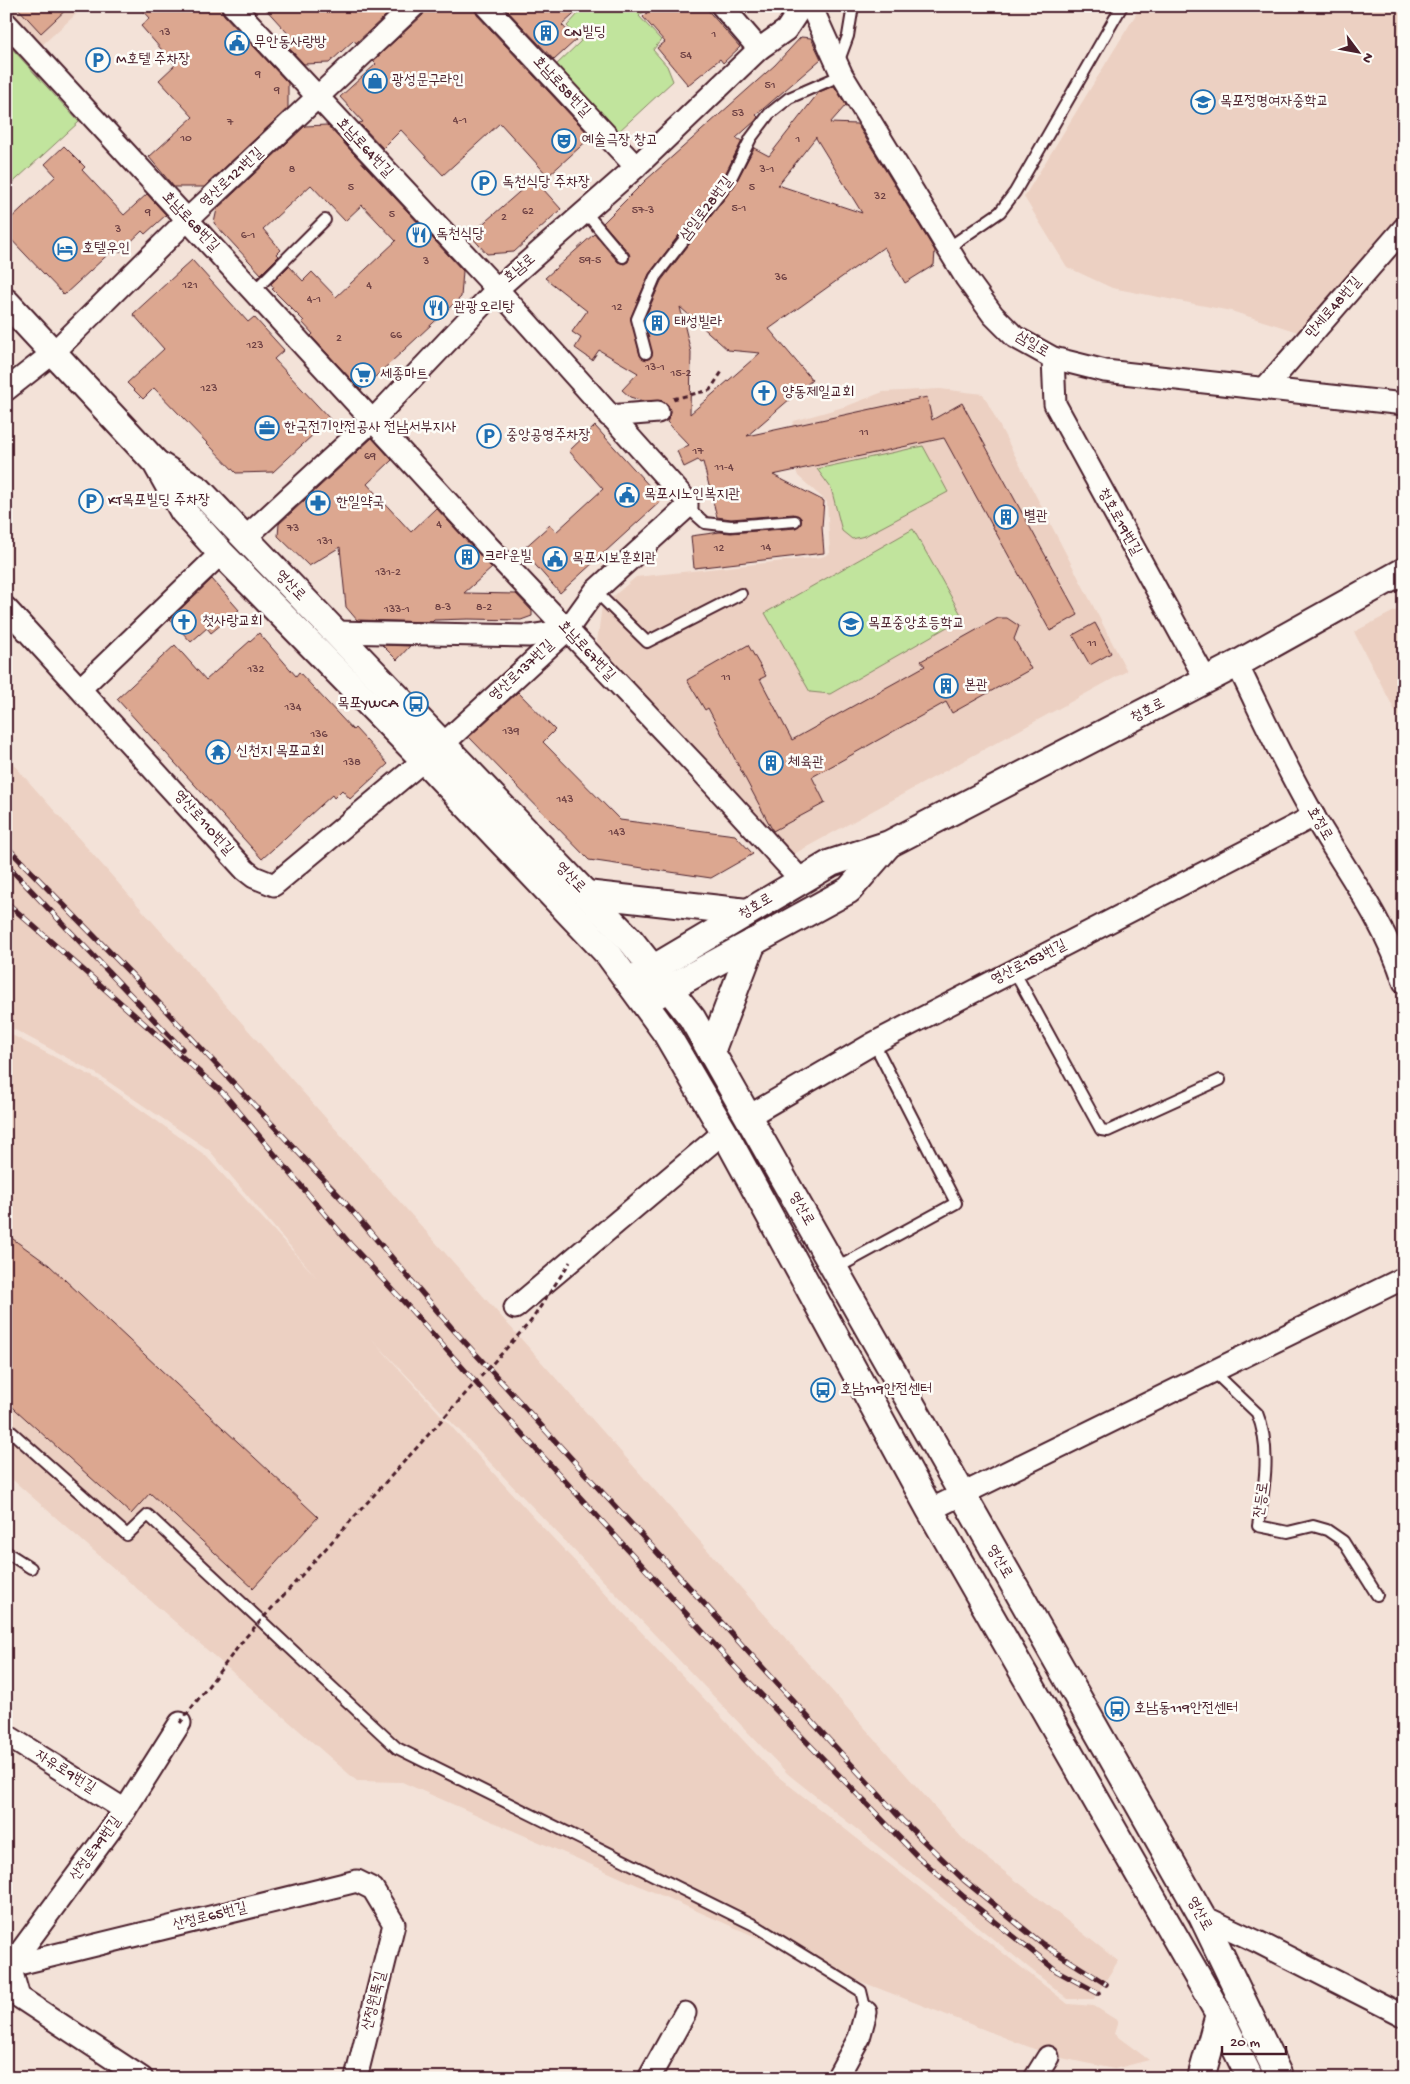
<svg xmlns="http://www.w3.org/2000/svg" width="1410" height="2084" font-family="'Gochi Hand','Poor Story',sans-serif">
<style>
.built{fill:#ecd0c2}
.green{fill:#c1e49d;stroke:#868264}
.building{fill:#dca790;stroke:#4a1f2b;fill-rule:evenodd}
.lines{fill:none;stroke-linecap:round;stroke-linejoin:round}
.service-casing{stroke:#4a1f2b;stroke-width:14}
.minor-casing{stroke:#4a1f2b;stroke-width:25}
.tertiary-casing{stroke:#4a1f2b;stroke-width:30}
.path{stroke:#4a1f2b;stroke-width:3;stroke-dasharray:5 4;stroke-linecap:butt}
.service{stroke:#fdfcf7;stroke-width:10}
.minor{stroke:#fdfcf7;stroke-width:21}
.tertiary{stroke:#fdfcf7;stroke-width:26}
.rail-casing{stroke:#4a1f2b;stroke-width:5.5}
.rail{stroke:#fdfcf7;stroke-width:4;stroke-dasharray:11;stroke-linecap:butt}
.path-bridge{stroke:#4a1f2b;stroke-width:3;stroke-dasharray:5 4;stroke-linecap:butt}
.labels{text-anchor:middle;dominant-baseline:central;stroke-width:5;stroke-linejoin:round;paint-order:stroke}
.number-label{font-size:12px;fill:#6e4144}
.poi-label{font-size:15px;fill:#4a1f2b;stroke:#fdfcf7;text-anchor:start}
.street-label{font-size:15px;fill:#4a1f2b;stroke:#fdfcf7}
</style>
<rect width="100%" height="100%" fill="#f3e2d8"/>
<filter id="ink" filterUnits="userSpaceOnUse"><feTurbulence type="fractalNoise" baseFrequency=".02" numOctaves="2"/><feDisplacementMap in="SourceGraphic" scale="10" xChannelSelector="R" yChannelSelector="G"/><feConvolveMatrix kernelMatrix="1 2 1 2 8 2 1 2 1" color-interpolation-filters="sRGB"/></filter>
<g filter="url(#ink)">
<!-- built -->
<g class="built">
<polygon points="6,6 85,6 41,46"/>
<polygon points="1141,6 1404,6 1404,210 1301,333 1231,311 1112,288 1067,267 1024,197"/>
<polygon points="940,389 983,394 1127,671 794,854 784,847 597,642 602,606 636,577 822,557 830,553 827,502 798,476 785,441 794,421 847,406 883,392"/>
<polygon points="1404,606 1404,728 1354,632"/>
<polygon points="6,756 962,1838 1118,1961 1094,1999 1068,1999 788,1774 372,1339 536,1520 776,1775 1068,2004 1094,2006 1118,2021 1114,2034 1149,2060 1114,2069 1052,2056 834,1971 402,1782 357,1781 6,1474 6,1032 99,1080 205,1155 317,1278 209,1150 97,1074 6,1025"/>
</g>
<!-- green -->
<g class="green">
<polygon points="574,6 650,6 639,16 661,40 653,50 667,66 673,81 618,132 554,67 581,41 567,26 579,13"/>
<polygon points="6,42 79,122 6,189"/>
<polygon points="923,446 948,492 865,536 852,539 842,531 831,488 817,469"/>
<polygon points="913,529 963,618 830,694 810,692 765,613"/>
</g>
<!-- building -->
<g class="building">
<polygon points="16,6 70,6 41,33"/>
<polygon points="139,6 219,6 224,15 288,83 288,108 204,187 174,187 149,157 193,117 159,80 175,65 141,26 150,18"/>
<polygon points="263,6 396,6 356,43 354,40 329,63 304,64 286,45 293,39"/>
<polygon points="426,6 474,6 477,15 591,137 548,176 500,123 443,175 401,130 383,148 359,123 363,122 340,97 376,64 373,61 423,15"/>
<polygon points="503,6 583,6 562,25 576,40 554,60"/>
<polygon points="654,6 704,6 740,47 723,63 720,59 688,85 657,48 665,42 643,17"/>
<path d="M801,37l10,1 10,21 -65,56 2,2 -3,4 -19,17 6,3 -19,37 -74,96 -18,43 9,38 2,3 5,2 5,-5 -8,-35 17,-39 73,-95 20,-38 15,8 50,-64 15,-6 12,19 -16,18 27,1 78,127 -1,14 -29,18 -21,-36 -115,82 43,51 -65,56 180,-39 5,23 30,-17 116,212 -28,16 -106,-193 -171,37 51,26 -2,26 2,26 -130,15 -3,-32 29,-4 11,1 65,-5 5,-4v-6l-7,-4 -63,5 -14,-2 -14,-55 -3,1 -2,-3 -14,7 -7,-16 12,-6 -22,-23 3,-11 -2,-6 -5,-4h-20l-13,-4 -8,-7 16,-17 -39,-23 -7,10 -17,-12 6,-10 -9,-6 15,-21 -42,-33 49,-44 24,28 6,2 4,-2 2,-6 -1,-3 -26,-30 42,-42 130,-116zM816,137v1l46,75 -84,-28zM680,307l48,43 32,3 -70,61 1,-62z"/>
<polygon points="327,125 463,271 461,297 361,390 311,336 313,334 302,322 304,321 272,289 274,288 271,284 289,266 303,281 312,272 336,297 396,241 362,205 345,221 311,185 263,229 281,250 277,254 279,256 261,274 214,223 217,209 305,126"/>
<polygon points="64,146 85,167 82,170 124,215 147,194 166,215 145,234 142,231 120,252 116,247 64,295 6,234 6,223 56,176 45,164"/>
<polygon points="534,179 561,209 514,252 487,254 470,235"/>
<polygon points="192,260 248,322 254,317 284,350 274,359 330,419 273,472 236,473 154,388 143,399 127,383 164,349 133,314"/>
<polygon points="595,426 662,500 560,593 522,550 550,525 556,532 603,489 569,451"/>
<polygon points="372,438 392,460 367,484 411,532 436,508 492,568 464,593 516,594 532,611 532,616 521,620 468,619 434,620 432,622 357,620 346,607 340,547 309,566 278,536 279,524"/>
<polygon points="212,579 239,610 211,633 207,628 191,642 170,619"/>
<polygon points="998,618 1007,618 1019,626 1014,639 1031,669 952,713 946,702 812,777 825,803 773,831 708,708 705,710 687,680 748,645 766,676 760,679 792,740 925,666 921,661"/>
<polygon points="1095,623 1111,653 1090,665 1073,635"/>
<polygon points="259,633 296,676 299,672 353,730 355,728 388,764 350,799 342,790 334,798 332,795 262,859 117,699 175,645 206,680"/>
<polygon points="382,645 410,646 397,660"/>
<polygon points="518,692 555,730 543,742 620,820 735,835 753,854 711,878 589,860 469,737"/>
<polygon points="6,1234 49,1265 318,1517 253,1588 150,1493 131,1514 6,1401"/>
</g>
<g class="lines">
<!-- service casing -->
<g class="service-casing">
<g id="service">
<polyline points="838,63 848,36 853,6"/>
<polyline points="586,213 623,257"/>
<polyline points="949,247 1000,212 1015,192 1122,6"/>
<polyline points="254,291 325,220"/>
<polyline points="646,353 637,319 655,277 729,182 751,138 769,114 789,98 842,75"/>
<polyline points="687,507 705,523 731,526 795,521"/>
<polyline points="595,591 647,642 741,594"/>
<polyline points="1014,971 1101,1130 1108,1131 1220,1080"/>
<polyline points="835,1269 956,1203 874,1043"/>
<path d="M1213,1371l44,42c15,36 7,76 1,113l30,6 25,-6 14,4 16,11 34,54"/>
<polyline points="6,1427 127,1535 148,1515 397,1748 756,1926 861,1991 866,2012"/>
<polyline points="6,1552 31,1568"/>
</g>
</g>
<!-- minor casing -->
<g class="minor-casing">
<g id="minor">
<polyline points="233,6 497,289 687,501 687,507 595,591 567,630 442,745"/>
<polyline points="486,6 636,167"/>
<polyline points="722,6 759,49"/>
<polyline points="811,6 842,75 966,278 993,315 1015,337 1053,358 1105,371 1404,404"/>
<polyline points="6,23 489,547 703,773 801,880"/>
<polyline points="1053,358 1055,404 1206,680"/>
<polyline points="1265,388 1404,228"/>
<polyline points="6,390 53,353 188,219 414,6"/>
<polyline points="609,416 658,412"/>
<polyline points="245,538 373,420 497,289 636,167 759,49 786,30 802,6"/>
<polyline points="6,608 245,870 254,877 274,885 424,760"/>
<polyline points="335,632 529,636 567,630"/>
<path d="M1237,664c25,51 49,105 78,154 31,53 70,104 89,164"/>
<polyline points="81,688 221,553"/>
<polyline points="749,1116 874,1043 1314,816"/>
<polyline points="515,1308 724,1132"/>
<polyline points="930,1510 1404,1278"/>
<polyline points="6,1735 125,1810"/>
<polyline points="1202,1916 1258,1942 1404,2016"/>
<polyline points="7,1956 19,1997 142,2078"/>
<polyline points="6,1967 357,1881 373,1889 394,1924 356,2078"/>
<polyline points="7,1970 125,1810 180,1723"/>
<polyline points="649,2078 685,2013"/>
<polyline points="837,2078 859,2038 866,2012"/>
<polyline points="1035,2078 1048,2057"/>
</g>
</g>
<!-- tertiary casing -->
<g class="tertiary-casing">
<g id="tertiary">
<polyline points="6,302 156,463 183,511 221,553 424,760 609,955 666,1033 724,1132 930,1510 1219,2014 1250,2078"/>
<polyline points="159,465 199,490 631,941 692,1018 1202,1916 1280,2078"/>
<polyline points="586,894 747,912"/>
<polyline points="637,978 831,863 889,844 1237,664 1404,571"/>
<polyline points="653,997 849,890 888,845"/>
<polyline points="711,1052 753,942"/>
<polyline points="1201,2078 1219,2014"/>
</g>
</g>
<!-- path -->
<polyline class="path" points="673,399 710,390 723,370"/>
<!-- service -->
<use href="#service" class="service"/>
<!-- minor -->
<use href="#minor" class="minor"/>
<!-- tertiary -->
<use href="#tertiary" class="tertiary"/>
<!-- rail casing -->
<g class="rail-casing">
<g id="rail">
<polyline points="6,846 142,985 341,1198 451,1327 903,1821 964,1880 1041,1943 1106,1984"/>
<polyline points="6,864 182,1049"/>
<polyline points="6,902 223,1093 350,1244 404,1302 502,1412 745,1678 918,1857 964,1897 1057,1971 1098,1993"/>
</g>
</g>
<!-- rail -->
<use href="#rail" class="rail"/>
<!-- path-bridge -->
<polyline class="path-bridge" points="180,1723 245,1638 531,1321 570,1262"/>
</g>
</g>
<!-- icons -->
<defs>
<g id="building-ring" transform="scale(1.25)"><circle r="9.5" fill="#fdfcf7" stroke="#1f6fb2" stroke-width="1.5"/><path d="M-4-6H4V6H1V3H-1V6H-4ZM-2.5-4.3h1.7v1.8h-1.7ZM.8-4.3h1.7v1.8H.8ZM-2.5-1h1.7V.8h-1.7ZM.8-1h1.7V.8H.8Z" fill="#1f6fb2"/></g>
<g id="civic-ring" transform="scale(1.25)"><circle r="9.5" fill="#fdfcf7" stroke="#1f6fb2" stroke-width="1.5"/><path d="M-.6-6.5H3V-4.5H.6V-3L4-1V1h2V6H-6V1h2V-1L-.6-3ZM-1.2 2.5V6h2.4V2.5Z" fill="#1f6fb2"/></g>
<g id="parking-ring" transform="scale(1.25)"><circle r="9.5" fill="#fdfcf7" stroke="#1f6fb2" stroke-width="1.5"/><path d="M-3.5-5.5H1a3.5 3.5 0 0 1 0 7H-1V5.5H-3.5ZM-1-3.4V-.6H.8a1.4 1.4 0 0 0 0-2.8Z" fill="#1f6fb2"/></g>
<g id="shop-ring" transform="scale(1.25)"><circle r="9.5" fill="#fdfcf7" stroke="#1f6fb2" stroke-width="1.5"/><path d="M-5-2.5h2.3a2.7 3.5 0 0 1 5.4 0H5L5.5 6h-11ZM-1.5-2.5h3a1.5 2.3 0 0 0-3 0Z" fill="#1f6fb2"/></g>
<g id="school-ring" transform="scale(1.25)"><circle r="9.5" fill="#fdfcf7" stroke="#1f6fb2" stroke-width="1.5"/><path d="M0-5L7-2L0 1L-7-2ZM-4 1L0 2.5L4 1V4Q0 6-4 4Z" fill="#1f6fb2"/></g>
<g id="theatre-ring" transform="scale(1.25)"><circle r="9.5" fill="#fdfcf7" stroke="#1f6fb2" stroke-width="1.5"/><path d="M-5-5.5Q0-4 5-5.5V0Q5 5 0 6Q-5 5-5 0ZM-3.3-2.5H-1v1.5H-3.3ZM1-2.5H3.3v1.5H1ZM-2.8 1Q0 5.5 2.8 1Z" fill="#1f6fb2"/></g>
<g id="restaurant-ring" transform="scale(1.25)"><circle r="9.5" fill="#fdfcf7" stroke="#1f6fb2" stroke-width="1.5"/><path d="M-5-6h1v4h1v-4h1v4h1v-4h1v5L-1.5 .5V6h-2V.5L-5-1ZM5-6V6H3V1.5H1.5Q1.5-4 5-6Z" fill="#1f6fb2"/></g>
<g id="hotel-ring" transform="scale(1.25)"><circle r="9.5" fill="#fdfcf7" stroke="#1f6fb2" stroke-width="1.5"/><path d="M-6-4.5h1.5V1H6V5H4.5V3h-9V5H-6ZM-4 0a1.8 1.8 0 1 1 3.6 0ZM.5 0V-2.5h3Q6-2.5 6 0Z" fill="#1f6fb2"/></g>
<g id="supermarket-ring" transform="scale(1.25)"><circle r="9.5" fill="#fdfcf7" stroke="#1f6fb2" stroke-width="1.5"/><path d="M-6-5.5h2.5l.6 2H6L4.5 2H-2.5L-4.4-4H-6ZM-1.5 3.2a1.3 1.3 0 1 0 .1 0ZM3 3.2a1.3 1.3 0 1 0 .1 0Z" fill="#1f6fb2"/></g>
<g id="church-ring" transform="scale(1.25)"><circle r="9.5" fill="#fdfcf7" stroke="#1f6fb2" stroke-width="1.5"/><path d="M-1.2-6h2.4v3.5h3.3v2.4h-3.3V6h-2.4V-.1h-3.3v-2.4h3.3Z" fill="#1f6fb2"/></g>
<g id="office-ring" transform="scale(1.25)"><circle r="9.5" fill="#fdfcf7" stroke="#1f6fb2" stroke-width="1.5"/><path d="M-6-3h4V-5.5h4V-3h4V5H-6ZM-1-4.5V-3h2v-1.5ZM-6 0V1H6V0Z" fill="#1f6fb2"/></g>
<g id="pharmacy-ring" transform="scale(1.25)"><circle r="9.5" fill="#fdfcf7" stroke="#1f6fb2" stroke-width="1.5"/><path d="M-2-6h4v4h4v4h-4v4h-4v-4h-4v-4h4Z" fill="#1f6fb2"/></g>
<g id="bus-ring" transform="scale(1.25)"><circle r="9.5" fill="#fdfcf7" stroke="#1f6fb2" stroke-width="1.5"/><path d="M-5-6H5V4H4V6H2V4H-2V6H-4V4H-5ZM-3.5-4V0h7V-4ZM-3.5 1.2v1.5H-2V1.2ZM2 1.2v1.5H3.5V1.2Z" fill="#1f6fb2"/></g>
<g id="temple-ring" transform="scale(1.25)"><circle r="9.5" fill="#fdfcf7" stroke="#1f6fb2" stroke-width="1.5"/><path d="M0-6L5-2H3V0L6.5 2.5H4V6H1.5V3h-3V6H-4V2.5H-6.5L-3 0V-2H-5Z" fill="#1f6fb2"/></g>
</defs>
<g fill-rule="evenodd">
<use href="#building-ring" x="546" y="33"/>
<use href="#civic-ring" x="237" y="43"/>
<use href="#parking-ring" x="98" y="60"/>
<use href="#shop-ring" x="375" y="81"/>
<use href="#school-ring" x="1203" y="102"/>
<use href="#theatre-ring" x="564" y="141"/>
<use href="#parking-ring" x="484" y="183"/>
<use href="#restaurant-ring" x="419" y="235"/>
<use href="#hotel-ring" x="65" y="249"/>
<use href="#restaurant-ring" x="436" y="308"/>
<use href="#building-ring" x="657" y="323"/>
<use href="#supermarket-ring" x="363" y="375"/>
<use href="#church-ring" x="764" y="393"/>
<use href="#office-ring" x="267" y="428"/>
<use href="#parking-ring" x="489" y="436"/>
<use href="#civic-ring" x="627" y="495"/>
<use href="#parking-ring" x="91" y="501"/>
<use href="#pharmacy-ring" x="318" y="503"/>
<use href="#building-ring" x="1006" y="517"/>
<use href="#building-ring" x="467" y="557"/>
<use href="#civic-ring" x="555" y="559"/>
<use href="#church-ring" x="184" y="622"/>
<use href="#school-ring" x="851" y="624"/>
<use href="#building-ring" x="946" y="686"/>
<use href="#bus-ring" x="416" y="704"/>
<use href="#temple-ring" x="218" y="752"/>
<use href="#building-ring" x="771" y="763"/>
<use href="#bus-ring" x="823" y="1390"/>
<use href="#bus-ring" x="1117" y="1709"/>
</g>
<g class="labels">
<!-- number labels -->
<g class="number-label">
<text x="165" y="33">13</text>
<text x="714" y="35">1</text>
<text x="686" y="56">54</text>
<text x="258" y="75">9</text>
<text x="770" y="86">51</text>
<text x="277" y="91">9</text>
<text x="738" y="114">53</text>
<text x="460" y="121">4-1</text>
<text x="230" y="123">7</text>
<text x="186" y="139">10</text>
<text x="798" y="140">1</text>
<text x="292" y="170">8</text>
<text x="767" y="170">3-1</text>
<text x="351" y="188">5</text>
<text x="752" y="188">5</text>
<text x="880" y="197">32</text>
<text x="739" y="209">5-1</text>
<text x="643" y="211">57-3</text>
<text x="528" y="212">62</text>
<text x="148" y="213">9</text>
<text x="392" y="215">5</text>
<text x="504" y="218">2</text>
<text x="118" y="230">3</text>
<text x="248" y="236">6-1</text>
<text x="590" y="261">59-5</text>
<text x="426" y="262">3</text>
<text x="781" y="278">36</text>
<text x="190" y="286">121</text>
<text x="369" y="286">4</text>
<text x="314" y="300">4-1</text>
<text x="617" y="308">12</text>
<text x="396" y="336">66</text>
<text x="339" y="339">2</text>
<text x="255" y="346">123</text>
<text x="655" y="368">13-1</text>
<text x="681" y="374">15-2</text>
<text x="209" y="389">123</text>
<text x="864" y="433">11</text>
<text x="698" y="452">17</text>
<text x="370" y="457">69</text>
<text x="724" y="468">11-4</text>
<text x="439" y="525">4</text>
<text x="293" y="529">73</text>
<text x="325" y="542">131</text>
<text x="766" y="548">14</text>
<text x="719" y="549">12</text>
<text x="388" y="573">131-2</text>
<text x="443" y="608">8-3</text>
<text x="484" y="608">8-2</text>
<text x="397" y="610">133-1</text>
<text x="1092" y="644">11</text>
<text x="256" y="670">132</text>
<text x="726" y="678">11</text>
<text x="293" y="708">134</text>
<text x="511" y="732">139</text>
<text x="319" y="735">136</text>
<text x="352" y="763">138</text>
<text x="565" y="800">143</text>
<text x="617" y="833">143</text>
</g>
<!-- poi labels -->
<g class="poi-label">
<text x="564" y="33">CN빌딩</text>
<text x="254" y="43">무안동사랑방</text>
<text x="116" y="60">M호텔 주차장</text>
<text x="392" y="81">광성문구라인</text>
<text x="1220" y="102">목포정명여자중학교</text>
<text x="582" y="141">예술극장 창고</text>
<text x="502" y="183">독천식당 주차장</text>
<text x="436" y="235">독천식당</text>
<text x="82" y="249">호텔우인</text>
<text x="454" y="308">관광오리탕</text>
<text x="674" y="323">태성빌라</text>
<text x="380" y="375">세종마트</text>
<text x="782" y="393">양동제일교회</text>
<text x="284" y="428">한국전기안전공사 전남서부지사</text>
<text x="506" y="436">중앙공영주차장</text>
<text x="644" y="495">목포시노인복지관</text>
<text x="108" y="501">KT목포빌딩 주차장</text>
<text x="336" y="503">한일약국</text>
<text x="1024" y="517">별관</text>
<text x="484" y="557">크라운빌</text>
<text x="572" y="559">목포시보훈회관</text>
<text x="202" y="622">첫사랑교회</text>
<text x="868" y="624">목포중앙초등학교</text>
<text x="964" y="686">본관</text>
<text x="398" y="704" text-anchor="end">목포YWCA</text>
<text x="236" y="752">신천지 목포교회</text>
<text x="788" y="763">체육관</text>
<text x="840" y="1390">호남119안전센터</text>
<text x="1134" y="1709">호남동119안전센터</text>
</g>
<!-- street labels -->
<g class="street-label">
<text transform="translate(561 87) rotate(47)">호남로58번길</text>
<text transform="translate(364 148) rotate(47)">호남로64번길</text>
<text transform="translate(232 178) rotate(-43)">영산로121번길</text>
<text transform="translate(707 209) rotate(-53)">삼일로28번길</text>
<text transform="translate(190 222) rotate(47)">호남로68번길</text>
<text transform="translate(520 269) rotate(-40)">호남로</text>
<text transform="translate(1334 308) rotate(-49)">만세로48번길</text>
<text transform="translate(1032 345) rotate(31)">삼일로</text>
<text transform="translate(1119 522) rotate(61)">청호로19번길</text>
<text transform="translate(290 586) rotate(46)">영산로</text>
<text transform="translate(586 651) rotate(47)">호남로67번길</text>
<text transform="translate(522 671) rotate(-43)">영산로137번길</text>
<text transform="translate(1148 711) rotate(-27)">청호로</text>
<text transform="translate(203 823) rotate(48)">영산로110번길</text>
<text transform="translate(1319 824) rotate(60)">호정로</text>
<text transform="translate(570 878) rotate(46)">영산로</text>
<text transform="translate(756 907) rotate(-31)">청호로</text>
<text transform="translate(1029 963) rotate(-27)">영산로153번길</text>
<text transform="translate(801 1209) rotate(61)">영산로</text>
<text transform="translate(1262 1500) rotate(-82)">잔등로</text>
<text transform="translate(999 1562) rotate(60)">영산로</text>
<text transform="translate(65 1772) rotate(32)">자유로9번길</text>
<text transform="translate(96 1849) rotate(-54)">산정로79번길</text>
<text transform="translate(1199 1914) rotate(62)">영산로</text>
<text transform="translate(210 1917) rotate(-14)">산정로65번길</text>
<text transform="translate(375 2001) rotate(-76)">산정원뚝길</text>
</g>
</g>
<!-- margin -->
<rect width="1410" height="2084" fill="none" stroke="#fdfcf7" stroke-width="25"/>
<rect x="12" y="12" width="1385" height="2059" fill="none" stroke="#4a1f2b" stroke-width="2" filter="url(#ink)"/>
<!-- north arrow -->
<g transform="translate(1358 52) rotate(122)" stroke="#fdfcf7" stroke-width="4" paint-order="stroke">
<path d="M0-4L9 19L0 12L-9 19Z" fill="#4a1f2b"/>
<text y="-8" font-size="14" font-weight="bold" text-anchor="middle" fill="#4a1f2b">N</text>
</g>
<!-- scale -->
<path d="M1222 2046v8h64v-8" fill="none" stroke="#4a1f2b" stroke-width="2.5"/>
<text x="1230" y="2046" font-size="15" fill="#4a1f2b" stroke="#fdfcf7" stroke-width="4" paint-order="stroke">20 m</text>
</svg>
